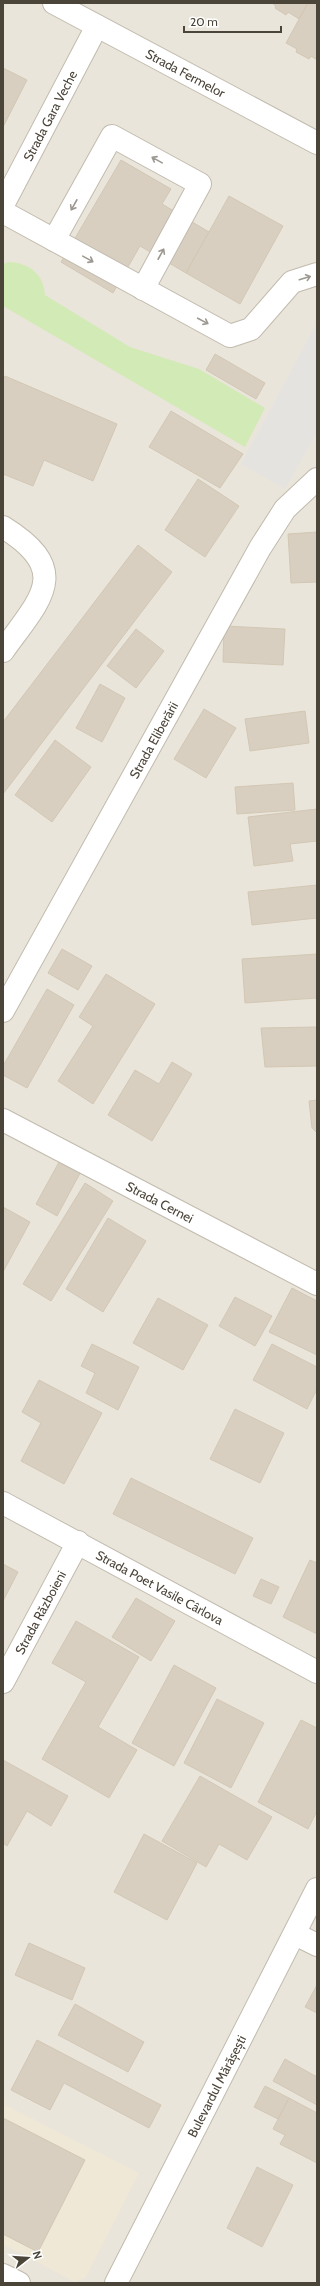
<svg xmlns="http://www.w3.org/2000/svg" width="320" height="2286" font-family="Cabin,sans-serif">
<style>
.residential{fill:#eae5da}
.education{fill:#efe8d6}
.green{fill:#d2eab5}
.parking{fill:#e5e3e0}
.building{fill:#d8cfc1;stroke:#d3c7b4}
.lines{fill:none;stroke-linecap:round;stroke-linejoin:round}
.minor-casing{stroke:#c2bbae;stroke-width:24}
.minor{stroke:#fff;stroke-width:22}
.oneway{stroke:#9c9892}
.labels{text-anchor:middle;dominant-baseline:central;stroke-width:3.5;stroke-linejoin:round;paint-order:stroke}
.street-label{font-size:13px;fill:#4b4439;stroke:#fff}
</style>
<rect width="100%" height="100%" fill="#f6f3ec"/>
<!-- residential -->
<rect class="residential" x="3" y="3" width="314" height="2280"/>
<!-- education -->
<polygon class="education" points="3,2104 139,2173 86,2277 75,2282 3,2244"/>
<!-- green -->
<path class="green" d="M9,262c20,1 35,12 36,33l85,52 69,22 66,39 -20,39 -242,-141v-42z"/>
<!-- parking -->
<polygon class="parking" points="317,322 317,433 285,489 241,464"/>
<!-- building -->
<g class="building">
<polygon points="272,3 308,3 299,19 288,12 286,15 275,8 276,6"/>
<polygon points="308,3 317,3 317,60 311,56 309,59 296,52 297,49 286,43"/>
<polygon points="3,68 27,80 3,127"/>
<polygon points="121,160 171,189 162,204 209,232 186,273 140,246 113,293 61,262"/>
<polygon points="229,196 283,226 240,304 186,273"/>
<polygon points="215,354 265,383 256,399 206,370"/>
<polygon points="5,376 117,424 93,481 44,460 33,486 3,474 3,381"/>
<polygon points="171,411 243,454 220,488 149,447"/>
<polygon points="198,479 239,506 205,557 165,530"/>
<polygon points="317,532 317,582 291,583 288,534"/>
<polygon points="138,545 172,572 3,794 3,722"/>
<polygon points="224,626 285,629 283,665 223,662"/>
<polygon points="136,629 164,651 136,688 107,666"/>
<polygon points="100,684 125,698 102,742 76,728"/>
<polygon points="204,709 236,728 206,778 174,759"/>
<polygon points="305,711 309,743 250,751 245,719"/>
<polygon points="55,740 91,767 52,822 15,795"/>
<polygon points="293,783 295,810 237,814 235,787"/>
<polygon points="317,809 317,841 290,844 293,861 254,866 248,817"/>
<polygon points="317,885 317,918 252,925 248,892"/>
<polygon points="62,949 92,966 78,990 48,973"/>
<polygon points="317,954 317,998 245,1003 242,959"/>
<polygon points="106,974 155,1004 93,1104 58,1081 93,1026 79,1017"/>
<polygon points="47,989 74,1005 27,1088 3,1075 3,1066"/>
<polygon points="317,1027 317,1066 265,1067 261,1028"/>
<polygon points="172,1062 192,1074 152,1141 108,1115 135,1070 159,1084"/>
<polygon points="317,1100 317,1133 312,1128 309,1101"/>
<polygon points="64,1153 85,1164 57,1216 36,1204"/>
<polygon points="85,1183 113,1201 51,1301 23,1284"/>
<polygon points="3,1207 30,1222 3,1272"/>
<polygon points="108,1218 146,1241 103,1312 66,1289"/>
<polygon points="292,1288 317,1301 317,1355 269,1332"/>
<polygon points="235,1297 272,1316 255,1346 219,1326"/>
<polygon points="158,1298 208,1325 183,1370 133,1343"/>
<polygon points="92,1344 139,1367 118,1410 86,1393 95,1373 81,1366"/>
<polygon points="272,1344 317,1367 317,1389 307,1409 253,1380"/>
<polygon points="39,1380 102,1413 64,1484 21,1461 41,1423 22,1412"/>
<polygon points="235,1409 284,1433 260,1483 210,1459"/>
<polygon points="131,1478 253,1538 235,1574 113,1514"/>
<polygon points="310,1560 317,1563 317,1634 283,1617"/>
<polygon points="3,1564 18,1572 3,1601"/>
<polygon points="261,1579 279,1587 271,1604 253,1596"/>
<polygon points="136,1598 175,1621 151,1661 112,1637"/>
<polygon points="76,1621 139,1657 98,1727 137,1750 109,1798 42,1759 86,1682 52,1663"/>
<polygon points="174,1665 216,1688 174,1766 132,1743"/>
<polygon points="217,1699 264,1723 231,1788 184,1763"/>
<polygon points="301,1720 317,1728 317,1811 308,1829 258,1802"/>
<polygon points="3,1760 68,1796 51,1826 27,1811 7,1846 3,1843"/>
<polygon points="200,1776 272,1817 247,1860 219,1844 206,1867 162,1841"/>
<polygon points="144,1834 197,1863 167,1920 114,1892"/>
<polygon points="29,1943 85,1968 72,2000 15,1975"/>
<polygon points="317,1985 317,2013 305,2007"/>
<polygon points="75,2004 144,2042 128,2072 58,2035"/>
<polygon points="37,2040 161,2105 149,2128 64,2083 50,2110 11,2090"/>
<polygon points="285,2059 317,2077 317,2105 273,2081"/>
<polygon points="265,2086 289,2098 278,2119 254,2107"/>
<polygon points="289,2098 317,2113 317,2163 280,2144 285,2135 273,2129"/>
<polygon points="3,2118 85,2160 38,2252 3,2234"/>
<polygon points="257,2167 293,2185 262,2247 227,2228"/>
</g>
<g class="lines">
<!-- minor casing -->
<g class="minor-casing">
<g id="minor">
<path id="s1" d="M54,3l263,140"/>
<path id="s2" d="M3,205l94,-179"/>
<polyline points="3,212 230,336 251,329 292,282 317,274"/>
<polyline points="54,240 112,136 200,184 143,289"/>
<path d="M3,527c71,44 37,72 0,124"/>
<path id="s3" d="M3,1011l257,-463 25,-39 32,-30"/>
<path id="s4" d="M3,1120l314,164"/>
<path id="s5" d="M3,1503l314,169"/>
<path id="s6" d="M3,1682l75,-140"/>
<polyline points="295,1934 317,1945"/>
<polyline points="3,2275 19,2283"/>
<path id="s7" d="M116,2283l201,-394"/>
</g>
</g>
<!-- minor -->
<use href="#minor" class="minor"/>
</g>
<!-- one-way arrows -->
<defs><path id="oneway-shaft" d="M-6 0H5M1.5-3L5.5 0L1.5 3" fill="none" stroke-width="1.6" stroke-linecap="round" stroke-linejoin="round"/></defs>
<g class="oneway">
<use href="#oneway-shaft" transform="translate(157 160) rotate(-151)"/>
<use href="#oneway-shaft" transform="translate(74 205) rotate(119)"/>
<use href="#oneway-shaft" transform="translate(161 254) rotate(-61)"/>
<use href="#oneway-shaft" transform="translate(88 259) rotate(29)"/>
<use href="#oneway-shaft" transform="translate(305 278) rotate(-17)"/>
<use href="#oneway-shaft" transform="translate(203 321) rotate(28)"/>
</g>
<g class="labels">
<!-- street labels -->
<g class="street-label">
<text stroke="none"><textPath href="#s1" startOffset="149">Strada Fermelor</textPath></text>
<text stroke="none"><textPath href="#s2" startOffset="101">Strada Gara Veche</textPath></text>
<text stroke="none"><textPath href="#s3" startOffset="310">Strada Eliberării</textPath></text>
<text stroke="none"><textPath href="#s4" startOffset="177">Strada Cernei</textPath></text>
<text stroke="none"><textPath href="#s5" startOffset="178">Strada Poet Vasile Cârlova</textPath></text>
<text stroke="none"><textPath href="#s6" startOffset="79">Strada Războieni</textPath></text>
<text stroke="none"><textPath href="#s7" startOffset="221">Bulevardul Mărășești</textPath></text>
</g>
</g>
<!-- border -->
<rect width="320" height="2286" fill="none" stroke="#4b4439" stroke-width="8"/>
<!-- north arrow -->
<g transform="translate(28 2258) rotate(73)" stroke="#ffffff" stroke-width="3" paint-order="stroke">
<path d="M0-3L7 15L0 10L-7 15Z" fill="#4b4439"/>
<text y="-6" font-size="11" font-weight="bold" text-anchor="middle" fill="#4b4439">N</text>
</g>
<!-- scale -->
<path d="M184 26v6h97v-6" fill="none" stroke="#4b4439" stroke-width="2"/>
<text x="190" y="26" font-size="12" fill="#4b4439" stroke="#ffffff" stroke-width="3" paint-order="stroke">20 m</text>
</svg>
